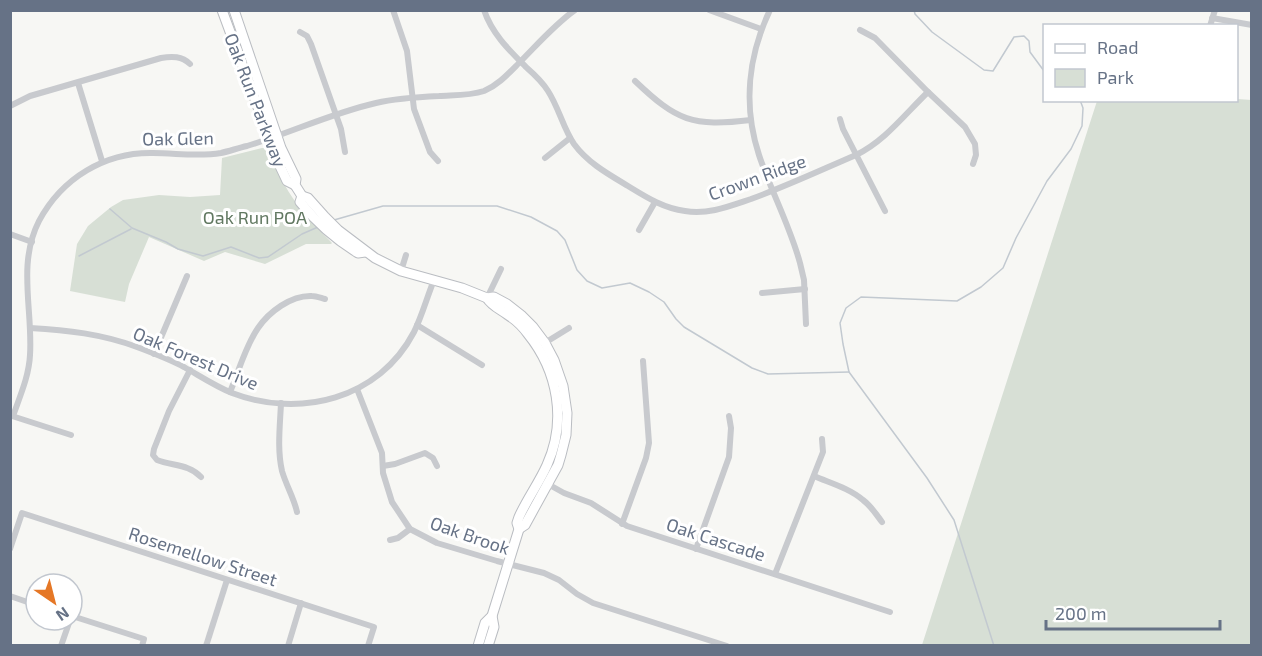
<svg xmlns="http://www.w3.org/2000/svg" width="1262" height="656" font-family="'Exo 2',sans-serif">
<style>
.green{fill:#d7dfd5}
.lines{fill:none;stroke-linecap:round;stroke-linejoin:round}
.stream{stroke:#c2c9d0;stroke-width:1.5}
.secondary-casing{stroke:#babdc2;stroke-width:11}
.street{stroke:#c8cace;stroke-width:6}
.secondary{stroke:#fff;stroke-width:9}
.labels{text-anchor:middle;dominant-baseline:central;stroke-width:6;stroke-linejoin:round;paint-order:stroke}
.street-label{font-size:18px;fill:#667286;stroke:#fff}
.park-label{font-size:18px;fill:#617861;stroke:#fff}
</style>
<rect width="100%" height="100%" fill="#f7f7f4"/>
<!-- green -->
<g class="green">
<polygon points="1237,99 1252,100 1251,645 922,645 1097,101 1236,100"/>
<path d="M262,148h4l3,2c7,19 16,38 28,54 10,14 23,26 35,39l-1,1h-25l-41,20 -40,-12 -21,9 -55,-24 -20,47 -4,18 -55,-11 7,-47 11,-18 23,-19 12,-7 36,-5 31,2 30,-2 2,-37z"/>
</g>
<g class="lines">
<!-- stream -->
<g class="stream">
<polyline points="914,10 915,14 932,32 984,70 993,71 1014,37 1024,36 1029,41 1030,52 1044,71"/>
<polyline points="110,209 132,228 166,242 178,249 203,256 231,247 259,258 268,257 302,234 318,227"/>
<polyline points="334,220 383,206 497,206 531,217 557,231 565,240 577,270 587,281 602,288 630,283 649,292 664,302 676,319 684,327 752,368 768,374 849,372"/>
<polyline points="79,256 131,229"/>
<polyline points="994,646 954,520 927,478 849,372 843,344 840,323 846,308 861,297 957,301 981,287 1003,268 1016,238 1047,181 1071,149 1082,126 1083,108 1080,100"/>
</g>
<!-- secondary casing -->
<g class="secondary-casing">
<g id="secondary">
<polyline points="222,10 279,164 287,181 295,185"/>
<path d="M234,10l47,138 15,31 -1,6 7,11 -2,6c17,21 35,37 58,51l7,-1"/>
<polyline points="302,196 308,198 325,217 338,230 375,258 401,271 462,288 487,298 494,297 507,304 521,315 533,327 545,343 554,360 563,386 567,413 566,435 561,455 558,465 525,525 519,529"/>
<path d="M478,646l7,-23 7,-7 27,-87 -2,-6 2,-6c8,-18 20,-34 28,-52 20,-44 11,-94 -19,-131 -5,-7 -12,-14 -20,-19 -8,-6 -16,-9 -21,-17"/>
<polyline points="488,646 494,627 492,616"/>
</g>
</g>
<!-- street -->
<g class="street">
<polyline points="393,10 407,51 414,109 430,152 438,161"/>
<path d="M484,10c8,24 26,41 43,58 8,7 16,15 21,23 11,17 15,37 26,53 14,19 34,30 54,42 18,11 35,22 57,25 23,4 45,-5 66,-12 36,-13 70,-29 105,-44 29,-14 49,-41 72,-63"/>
<polyline points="709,10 761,29"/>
<path d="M770,10c-22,46 -27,96 -11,145 12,36 31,71 41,108l4,17 2,44"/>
<polyline points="1212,18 1252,25"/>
<polyline points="1210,26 1215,10"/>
<polyline points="860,30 875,38 928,92 965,127 975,144 976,155 973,164"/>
<polyline points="300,32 307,36 311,44 341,129 345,152"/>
<path d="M635,81c42,40 57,46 116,39"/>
<polyline points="78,83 102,161"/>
<path d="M10,106l20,-10 131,-38c11,-2 21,-2 29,6"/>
<polyline points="840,119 843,129 885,211"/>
<polyline points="545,158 570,138"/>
<polyline points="639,230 655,202"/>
<polyline points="10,234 32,242"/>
<polyline points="401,271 406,255"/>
<polyline points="762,293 805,289"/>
<polyline points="487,298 501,269"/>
<polyline points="417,325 482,365"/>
<path d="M30,328c37,2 72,6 107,19 16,6 32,12 47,20 16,9 31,19 48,26 68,26 147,6 182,-61 8,-16 13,-35 20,-52"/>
<polyline points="543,344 569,328"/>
<polyline points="154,354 187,276"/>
<path d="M190,370l-21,41 -15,38 -1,6 4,5c15,6 32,4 44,17"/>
<polyline points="357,389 382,453 383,473 392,502 410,529 437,543 497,561 544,573 559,580 577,594 593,603 727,646"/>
<path d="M230,392c9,-21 15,-45 28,-64 11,-16 33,-33 54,-32 4,0 9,2 13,3"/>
<path d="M281,403c-1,23 -4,46 1,68 4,14 12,27 15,41"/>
<polyline points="12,416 71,435"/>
<path d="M13,416c7,-20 16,-40 17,-61 3,-45 -13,-91 9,-134 23,-43 66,-69 114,-68 23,0 45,4 68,0 9,-2 17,-5 26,-7 43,-13 85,-33 129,-43 21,-5 41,-6 63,-7 14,-1 30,0 45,-5 14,-6 24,-17 35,-28 18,-18 35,-38 56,-53"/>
<polyline points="383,466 395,464 425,453 433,458 437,466"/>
<path d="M814,476c16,7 35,12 49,24 8,6 13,14 19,22"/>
<polyline points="546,483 564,493 591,503 627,526 890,612"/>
<polyline points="622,524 646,458 649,443 643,361"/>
<polyline points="390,540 398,538 410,529"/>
<polyline points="10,549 22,513 374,627 368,646"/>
<polyline points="696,549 729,457 731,428 729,416"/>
<polyline points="775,574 823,452 822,439"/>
<polyline points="10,596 36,605"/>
<polyline points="72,616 144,639 142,646"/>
<polyline points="61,646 70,620"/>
<polyline points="206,646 227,580"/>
<polyline points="288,646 301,603"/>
</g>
<!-- secondary -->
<use href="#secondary" class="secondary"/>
</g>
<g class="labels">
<!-- street labels -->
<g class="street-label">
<text transform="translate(256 100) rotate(69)">Oak Run Parkway</text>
<text transform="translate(178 138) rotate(-1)">Oak Glen</text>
<text transform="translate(757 177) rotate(-20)">Crown Ridge</text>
<text transform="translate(196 358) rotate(23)">Oak Forest Drive</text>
<text transform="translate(470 535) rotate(19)">Oak Brook</text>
<text transform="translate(716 539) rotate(18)">Oak Cascade</text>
<text transform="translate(203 556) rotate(18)">Rosemellow Street</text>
</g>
<!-- park labels -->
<g class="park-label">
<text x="255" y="217">Oak Run POA</text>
</g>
</g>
<!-- border -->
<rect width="1262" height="656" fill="none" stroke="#667286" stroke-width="24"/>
<!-- legend -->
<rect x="1043" y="24" width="195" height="78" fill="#ffffff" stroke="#c2c7cf" stroke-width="1.5"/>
<rect x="1055" y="44" width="30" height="9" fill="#ffffff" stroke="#c2c7cf" stroke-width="1.5"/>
<text x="1097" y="54" font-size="18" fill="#667286">Road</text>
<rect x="1055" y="69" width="30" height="18" fill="#d7dfd5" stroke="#c2c7cf" stroke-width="1.5"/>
<text x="1097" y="84" font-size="18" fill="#667286">Park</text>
<!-- north arrow -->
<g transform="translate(54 602) rotate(145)"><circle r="28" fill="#ffffff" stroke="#c2c7cf" stroke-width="1.5"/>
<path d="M0-4.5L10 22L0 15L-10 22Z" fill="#e57726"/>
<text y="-9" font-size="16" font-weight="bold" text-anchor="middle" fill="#667286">N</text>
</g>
<!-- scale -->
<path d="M1046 620v9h174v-9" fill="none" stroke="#667286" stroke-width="3"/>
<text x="1055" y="620" font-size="18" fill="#667286" stroke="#ffffff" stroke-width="4.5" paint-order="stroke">200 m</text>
</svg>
